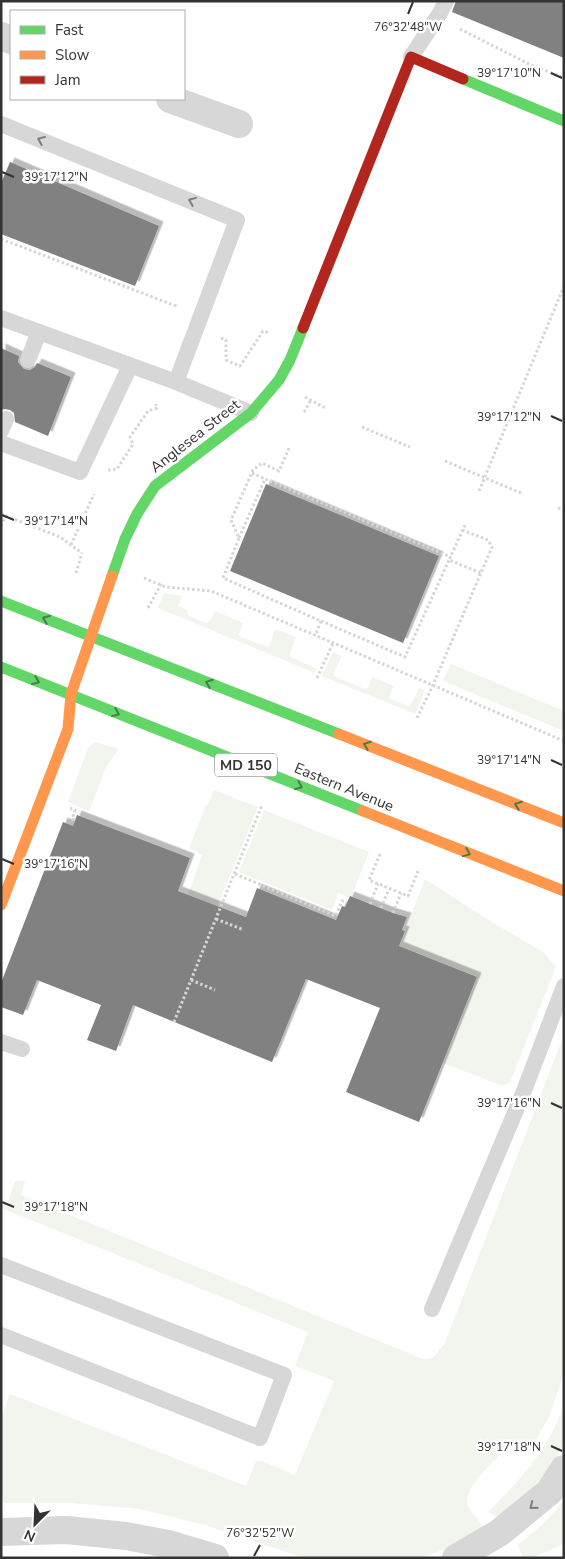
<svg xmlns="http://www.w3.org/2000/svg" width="565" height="1559" font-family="'Nunito Sans',sans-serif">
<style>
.green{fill:#f1f5ed}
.building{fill:#818181;filter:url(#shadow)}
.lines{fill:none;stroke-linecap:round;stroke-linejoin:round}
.path{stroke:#d6d6d6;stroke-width:3;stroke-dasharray:2.5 2.5;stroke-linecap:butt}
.lane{stroke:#d7d7d7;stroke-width:16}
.street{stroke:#d7d7d7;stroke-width:28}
.fast{stroke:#63d668;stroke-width:11}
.slow{stroke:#ff974d;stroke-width:11}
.jam{stroke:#b3261e;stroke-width:11}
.oneway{stroke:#7d7d7d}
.oneway2{stroke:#497c4b}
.ticks{fill:none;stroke:#333;stroke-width:2}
.labels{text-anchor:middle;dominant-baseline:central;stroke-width:5;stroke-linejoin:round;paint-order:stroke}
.shield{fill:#fff;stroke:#707070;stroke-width:1}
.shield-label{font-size:14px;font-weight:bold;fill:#333}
.street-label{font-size:15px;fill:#333;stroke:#fff}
.ticks-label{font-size:12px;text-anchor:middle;fill:#333;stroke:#fff;stroke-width:5;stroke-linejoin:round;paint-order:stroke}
</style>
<defs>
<filter id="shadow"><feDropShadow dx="4.5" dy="-4.5" stdDeviation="0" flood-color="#0004"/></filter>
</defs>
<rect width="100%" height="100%" fill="#fff"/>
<!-- green -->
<g class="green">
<polygon points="164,593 182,596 178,606 187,610 189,616 206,623 210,621 215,611 243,623 239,634 240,637 268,647 270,646 275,629 296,637 289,656 317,669 315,673 158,608"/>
<polygon points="333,652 342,656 334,673 334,676 365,689 368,688 372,677 394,686 389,696 389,698 410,707 419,688 425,690 415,714 322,676"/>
<polygon points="451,664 564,711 564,731 443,681"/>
<polygon points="95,742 119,749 106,767 89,811 68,802 88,748"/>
<polygon points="214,790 258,807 186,982 188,895 202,855 189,848 205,807 208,804"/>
<polygon points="264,810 369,852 352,895 350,898 338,893 332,910 239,872"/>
<polygon points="425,879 485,918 543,952 556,967 510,1082 503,1086 443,1063 477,978 399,946"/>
<path d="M564,1035v338l-15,44 -19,34 -7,-3h-17c-11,13 -44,40 -38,58 4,10 12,11 14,23l-32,18 -28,11h-117l-97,-32 -68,-17 -69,-6h-67l-3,-4v-81l9,-24 236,92 9,-23 2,-2h5l33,14 39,-94 -39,-15 13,-34 -307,-124v-6l6,2 8,-23h10l-4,14 402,164 10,-1 12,-15z"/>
<path d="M564,1405c0,10 1,30 -1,39 -10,27 -43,57 -64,74l-11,-6c32,-32 61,-63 76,-107z"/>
<polygon points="562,1503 564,1504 564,1544 532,1558 523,1558 518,1545 543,1524"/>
</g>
<!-- building -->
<g class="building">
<polygon points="456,1 564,1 564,58 452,12"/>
<polygon points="10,162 159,226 135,286 1,234 1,183"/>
<polygon points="1,348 19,356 18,362 24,369 30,370 35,367 37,363 71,377 48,436 15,422 14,413 10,410 5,409 1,410"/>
<polygon points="266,484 439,556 403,643 230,571"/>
<polygon points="77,815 190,858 178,891 246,917 257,888 336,920 342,906 345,907 350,896 393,913 407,917 402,930 405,931 399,946 477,977 419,1122 346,1092 380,1008 306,979 272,1062 133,1005 116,1051 87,1040 101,1005 37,980 23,1015 1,1007 1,983 63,822 73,826"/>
</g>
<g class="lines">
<!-- path -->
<g class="path">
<polyline points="460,29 529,64 564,78"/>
<polyline points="1,239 176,306 176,308"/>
<polyline points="221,338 226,340 226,360 240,366 263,331 269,333"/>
<polyline points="305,397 327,409"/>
<polyline points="304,412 311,400"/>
<polyline points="362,427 410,447"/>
<polyline points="289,448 279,471 262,463 253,470 231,520 239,538 223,578 321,621 315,636"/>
<polyline points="445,461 521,493"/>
<polyline points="108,470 117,469 133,444 130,437 148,411 157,408 156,404"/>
<polyline points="252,473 265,479"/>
<polyline points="479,491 564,286"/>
<polyline points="558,508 564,510"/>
<polyline points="1,514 60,537 82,553"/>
<polyline points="465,525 449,560 481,573"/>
<polyline points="1,526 6,515"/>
<polyline points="239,538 265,479 451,557"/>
<polyline points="71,545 94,494"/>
<polyline points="76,573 82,553"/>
<polyline points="144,578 166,587 211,591 564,741"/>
<polyline points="148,608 161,584"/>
<polyline points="321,621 405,657 449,560"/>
<polyline points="317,678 333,643"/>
<polyline points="417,718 433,685 492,547 488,540 462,530"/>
<polyline points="70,808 75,810 72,819 75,820"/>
<polyline points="380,854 369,880 408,896 418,871"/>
<polyline points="235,874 336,916 342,901 347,902"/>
<polyline points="370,904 378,884"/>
<polyline points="381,908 389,889"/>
<polyline points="393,913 401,893"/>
<polyline points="216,919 244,930"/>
<polyline points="191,980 215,990"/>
<polyline points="174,1022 262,805"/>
</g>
<!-- lane -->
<g class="lane">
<polyline points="411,57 440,13 446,1"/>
<polyline points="1,124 237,220 176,382"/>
<polyline points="1,318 176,382 251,413"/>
<polyline points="28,360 39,332"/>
<polyline points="1,431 6,419"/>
<polyline points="1,443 80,472 130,366"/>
<polyline points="1,1042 22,1049"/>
<polyline points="1,1265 284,1375 260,1438 1,1335"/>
<polyline points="432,1309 522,1096 564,986"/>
</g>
<!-- street -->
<g class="street">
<polyline points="1,36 11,40"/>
<polyline points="170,99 239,124"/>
<polyline points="1,1532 66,1530 126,1536 168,1544 215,1558"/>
<polyline points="456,1558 499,1533 549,1492 564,1469"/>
</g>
<!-- fast -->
<g class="fast">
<polyline points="463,79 564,121"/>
<polyline points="112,576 125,539 137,514 155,486 251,413 279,380 290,360 303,328"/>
<polyline points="1,601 339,734"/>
<polyline points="1,667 363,811"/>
</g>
<!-- slow -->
<g class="slow">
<polyline points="339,734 564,823"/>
<polyline points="363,811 564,891"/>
<polyline points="1,905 68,729 71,694 112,576"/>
</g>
<!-- jam -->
<polyline class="jam" points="303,328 411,57 463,79"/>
</g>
<!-- one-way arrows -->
<defs><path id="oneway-chevron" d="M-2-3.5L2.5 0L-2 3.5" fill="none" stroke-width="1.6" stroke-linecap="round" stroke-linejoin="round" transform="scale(1.25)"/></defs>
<g class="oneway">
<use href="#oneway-chevron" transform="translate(41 140) rotate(-158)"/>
<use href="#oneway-chevron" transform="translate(192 201) rotate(-158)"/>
<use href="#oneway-chevron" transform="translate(533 1506) rotate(141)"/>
</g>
<g class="oneway2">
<use href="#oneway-chevron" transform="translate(46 619) rotate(-158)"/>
<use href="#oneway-chevron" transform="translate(36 681) rotate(22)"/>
<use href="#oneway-chevron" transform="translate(209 683) rotate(-159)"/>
<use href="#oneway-chevron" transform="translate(116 713) rotate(22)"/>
<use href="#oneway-chevron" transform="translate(367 745) rotate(-159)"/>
<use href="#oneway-chevron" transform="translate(299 786) rotate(22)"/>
<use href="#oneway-chevron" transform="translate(518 805) rotate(-159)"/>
<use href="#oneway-chevron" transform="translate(467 853) rotate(22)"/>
</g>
<!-- ticks -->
<path class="ticks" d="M408,14l5,-12M551,73l11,5M2,172l12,5M551,416l11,5M2,515l12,5M551,760l11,5M2,859l12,5M551,1103l11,5M2,1202l12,5M551,1446l11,5M254,1556l6,-11"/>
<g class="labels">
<!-- shield labels -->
<rect class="shield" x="215" y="753.5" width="62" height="23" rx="4"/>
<g class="shield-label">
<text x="246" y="765">MD 150</text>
</g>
<!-- street labels -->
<g class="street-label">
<text transform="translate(195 436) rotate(-38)">Anglesea Street</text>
<text transform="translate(344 787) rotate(22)">Eastern Avenue</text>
</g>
</g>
<g class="ticks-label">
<text x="408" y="31">76°32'48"W</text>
<text x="509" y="77">39°17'10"N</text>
<text x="56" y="181">39°17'12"N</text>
<text x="509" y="421">39°17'12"N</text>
<text x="56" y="525">39°17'14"N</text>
<text x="509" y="764">39°17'14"N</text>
<text x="56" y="868">39°17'16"N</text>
<text x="509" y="1107">39°17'16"N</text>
<text x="56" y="1211">39°17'18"N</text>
<text x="509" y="1451">39°17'18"N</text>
<text x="260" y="1537">76°32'52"W</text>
</g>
<!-- border -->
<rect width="565" height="1559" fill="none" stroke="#333333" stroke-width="5"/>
<!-- legend -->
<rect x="10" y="10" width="175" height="90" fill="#ffffff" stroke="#adadad"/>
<rect x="20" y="26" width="25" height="8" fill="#63d668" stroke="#adadad"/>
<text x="55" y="35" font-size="15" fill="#333333">Fast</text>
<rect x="20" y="51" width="25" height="8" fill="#ff974d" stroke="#adadad"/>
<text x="55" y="60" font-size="15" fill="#333333">Slow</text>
<rect x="20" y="76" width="25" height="8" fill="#b3261e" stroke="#adadad"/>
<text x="55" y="85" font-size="15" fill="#333333">Jam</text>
<!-- north arrow -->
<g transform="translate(35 1524) rotate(204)" stroke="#ffffff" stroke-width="4" paint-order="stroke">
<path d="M0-4L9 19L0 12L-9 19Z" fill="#333333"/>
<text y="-8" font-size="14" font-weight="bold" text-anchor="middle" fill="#333333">N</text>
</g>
</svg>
